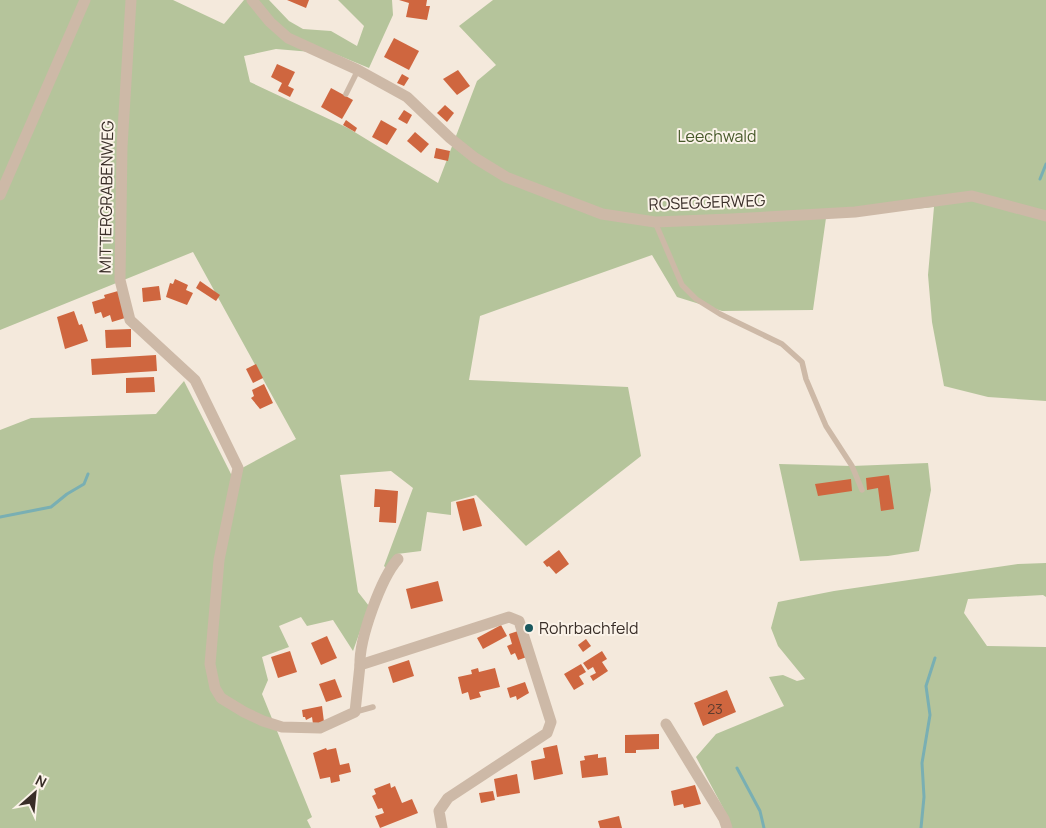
<svg xmlns="http://www.w3.org/2000/svg" width="1046" height="828" font-family="Manrope,sans-serif">
<style>
.green{fill:#b5c49b}
.lines{fill:none;stroke-linecap:round;stroke-linejoin:round}
.stream{stroke:#79afb3;stroke-width:3}
.building{fill:#cf663f}
.lane{stroke:#cdb9a7;stroke-width:5.5}
.street{stroke:#cdb9a7;stroke-width:11}
.poi-dot{fill:#1a585e;stroke:#fbf3e9;stroke-width:2}
.labels{text-anchor:middle;dominant-baseline:central;stroke-width:4;stroke-linejoin:round;paint-order:stroke}
.number-label{font-size:14px;fill:#5e3c2e}
.park-label{font-size:16px;fill:#47592a;stroke:#fbf3e9}
.street-label{font-size:16px;fill:#392e28;stroke:#fbf3e9}
.poi-label{font-size:16px;fill:#392e28;stroke:#fbf3e9;text-anchor:start}
</style>
<rect width="100%" height="100%" fill="#f4e9dc"/>
<!-- green -->
<g class="green">
<polygon points="0,0 173,0 224,24 244,0 269,0 289,21 303,29 331,31 357,46 364,26 338,0 392,0 393,15 369,68 335,54 276,49 244,56 250,82 348,128 438,183 477,81 496,65 459,26 493,0 1046,0 1046,401 988,397 944,386 932,322 928,275 934,207 826,218 813,310 722,311 677,297 652,255 480,316 469,380 628,387 641,456 526,546 476,495 451,502 451,515 427,512 421,551 397,554 388,570 384,566 413,488 391,471 340,475 358,592 369,606 353,651 333,620 307,626 301,617 279,626 289,647 262,657 268,680 262,694 312,817 307,820 311,828 0,828 0,430 31,418 156,414 184,381 231,474 296,439 193,252 0,330"/>
<polygon points="928,463 931,490 919,551 888,556 800,561 779,464 852,466"/>
<polygon points="1046,563 1046,597 1043,595 968,599 964,613 987,646 1046,647 1046,828 731,828 729,819 696,757 716,734 784,706 769,677 783,675 797,681 805,679 778,646 771,628 778,602 834,591 1018,564"/>
</g>
<g class="lines">
<!-- stream -->
<g class="stream">
<polyline points="1040,179 1046,164"/>
<polyline points="0,517 51,507 67,494 84,484 88,474"/>
<polyline points="737,768 760,811 764,828"/>
<polyline points="921,828 924,797 922,763 930,715 926,686 935,658"/>
</g>
</g>
<!-- building -->
<g class="building">
<polygon points="287,0 309,0 306,8"/>
<polygon points="399,0 427,0 426,6 430,6 427,20 406,17 409,3"/>
<polygon points="394,38 419,51 409,70 384,57"/>
<polygon points="277,64 295,72 288,86 294,89 290,97 278,91 282,83 271,77"/>
<polygon points="458,70 470,86 457,95 443,79"/>
<polygon points="402,74 409,78 404,86 397,83"/>
<polygon points="331,88 353,100 342,119 321,107"/>
<polygon points="445,105 454,113 447,122 437,113"/>
<polygon points="404,110 412,115 407,124 398,119"/>
<polygon points="346,120 357,128 355,132 343,125"/>
<polygon points="381,120 397,129 387,145 372,137"/>
<polygon points="415,132 429,144 421,153 407,141"/>
<polygon points="436,148 450,151 448,161 434,158"/>
<polygon points="175,279 188,285 186,290 193,293 187,305 166,297 170,283 173,284"/>
<polygon points="200,281 220,295 216,301 196,288"/>
<polygon points="159,286 161,300 143,302 142,288"/>
<polygon points="118,291 125,318 112,322 110,315 103,318 101,312 95,314 92,302 105,298 104,295"/>
<polygon points="74,311 79,325 82,324 88,341 65,349 57,317"/>
<polygon points="131,329 131,347 106,348 105,330"/>
<polygon points="156,355 157,371 92,375 91,359"/>
<polygon points="256,364 263,378 253,383 246,369"/>
<polygon points="154,377 155,392 126,393 126,378"/>
<polygon points="264,384 273,403 260,409 251,398 254,396 252,390"/>
<polygon points="889,475 894,509 881,511 878,488 867,490 866,478"/>
<polygon points="851,479 852,491 818,496 815,484"/>
<polygon points="375,489 398,491 396,523 379,522 380,507 374,507"/>
<polygon points="474,498 482,526 463,531 456,502"/>
<polygon points="559,550 569,564 556,574 549,566 547,567 543,562"/>
<polygon points="438,581 443,601 411,609 406,589"/>
<polygon points="501,625 507,636 483,649 477,638"/>
<polygon points="518,631 527,657 518,660 515,653 511,655 507,646 512,644 509,634"/>
<polygon points="327,636 337,658 321,665 311,643"/>
<polygon points="586,639 591,646 583,652 578,645"/>
<polygon points="290,651 297,672 278,678 271,657"/>
<polygon points="602,651 607,659 602,662 608,671 593,681 590,676 596,673 593,667 588,670 583,663"/>
<polygon points="409,660 414,676 393,683 388,667"/>
<polygon points="581,664 586,672 579,676 584,684 574,690 564,674"/>
<polygon points="478,668 479,672 495,668 500,687 479,692 481,697 470,700 468,692 462,694 458,677 472,674 471,670"/>
<polygon points="335,679 342,697 326,702 319,684"/>
<polygon points="525,682 529,693 517,700 516,696 510,698 507,688"/>
<polygon points="727,690 736,712 703,726 694,703"/>
<polygon points="322,706 324,722 313,724 312,717 306,720 305,717 303,717 302,710"/>
<polygon points="659,734 659,749 636,750 636,753 625,753 625,735"/>
<polygon points="557,745 563,774 534,780 531,761 545,758 543,748"/>
<polygon points="326,748 327,750 336,748 340,765 349,763 351,772 339,775 340,781 331,783 330,777 320,779 313,753"/>
<polygon points="598,754 598,758 606,757 608,775 582,778 580,761 585,760 584,756"/>
<polygon points="517,774 520,793 497,797 494,779"/>
<polygon points="390,783 391,788 395,786 402,803 412,799 418,813 380,828 375,816 384,813 382,808 378,809 372,796 376,794 374,789"/>
<polygon points="695,785 701,804 684,808 683,804 674,806 671,791"/>
<polygon points="493,791 495,800 481,803 479,793"/>
<polygon points="619,816 622,828 600,828 598,821"/>
</g>
<g class="lines">
<!-- lane -->
<g class="lane">
<polyline points="346,94 358,70"/>
<polyline points="655,222 682,285 696,299 720,314 782,344 802,362 806,379 826,426 852,466 862,490"/>
<polyline points="355,712 373,707"/>
</g>
<!-- street -->
<g class="street">
<polyline points="131,0 122,147 120,280 130,320 195,380 238,468 219,560 210,664 215,688 221,698 244,712 263,721 282,727 320,728 355,712 360,665 509,617 519,621 551,722 547,733 448,798 439,811 442,828"/>
<polyline points="252,0 270,22 288,38 358,70 407,97 450,138 475,158 506,177 602,214 655,222 731,219 855,212 972,196 1046,216"/>
<polyline points="0,195 85,0"/>
<path d="M360,665c-1,-26 21,-87 38,-106"/>
<polyline points="666,724 724,819 727,828"/>
</g>
</g>
<!-- markers -->
<circle class="poi-dot" cx="529" cy="628" r="5"/>
<g class="labels">
<!-- number labels -->
<g class="number-label">
<text x="715" y="708">23</text>
</g>
<!-- park labels -->
<g class="park-label">
<text x="717" y="136">Leechwald</text>
</g>
<!-- street labels -->
<g class="street-label">
<text transform="translate(106 197) rotate(-89)">MITTERGRABENWEG</text>
<text transform="translate(707 202) rotate(-2)">ROSEGGERWEG</text>
</g>
<!-- poi labels -->
<g class="poi-label">
<text x="539" y="628">Rohrbachfeld</text>
</g>
</g>
<!-- north arrow -->
<g transform="translate(35 793) rotate(27)" stroke="#fbf3e9" stroke-width="4" paint-order="stroke">
<path d="M0-4L9 19L0 12L-9 19Z" fill="#392e28"/>
<text y="-8" font-size="14" font-weight="bold" text-anchor="middle" fill="#392e28">N</text>
</g>
</svg>
